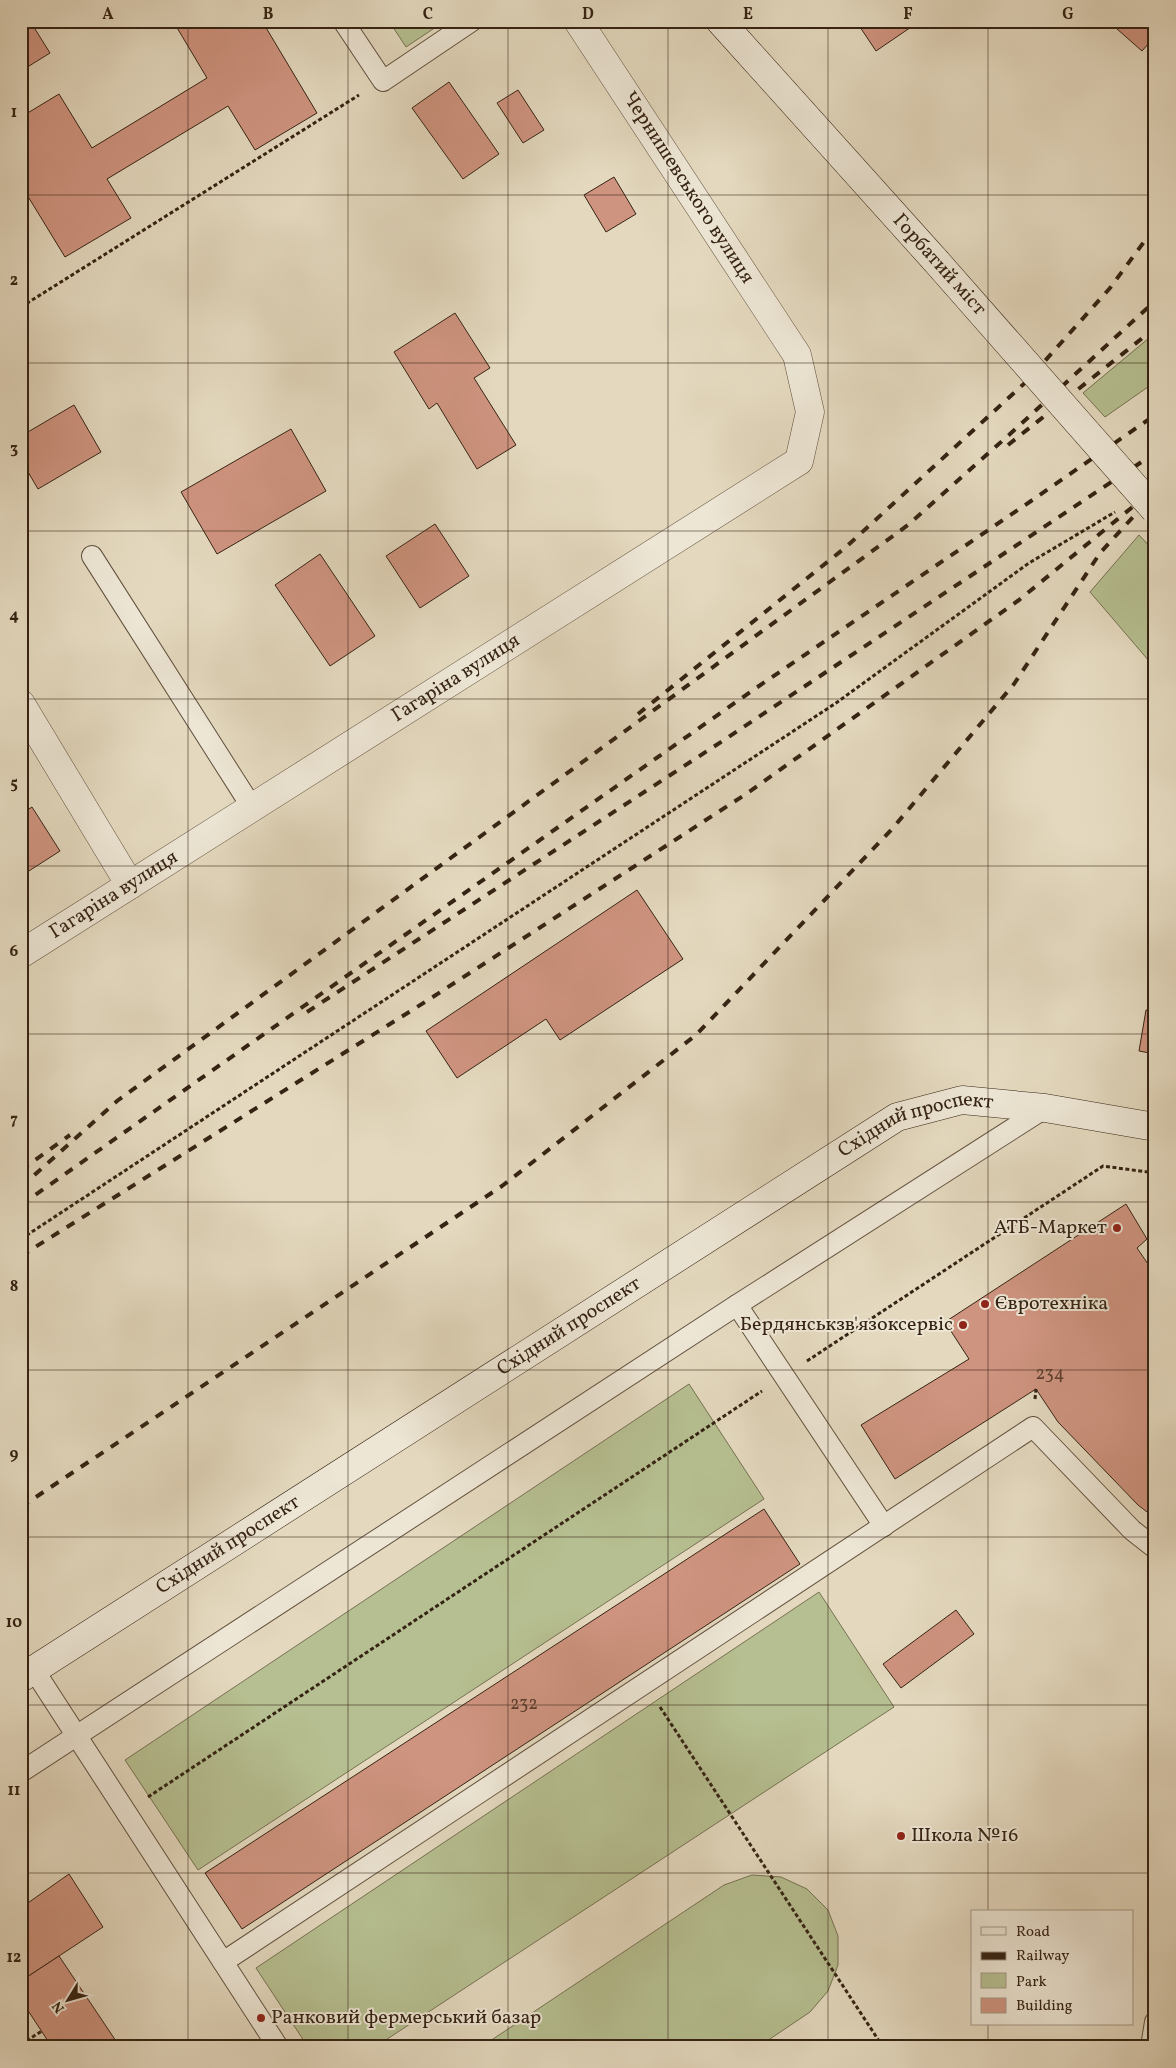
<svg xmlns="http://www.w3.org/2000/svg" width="1176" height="2068" font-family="Vollkorn,serif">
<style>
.green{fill:#b6bf91;stroke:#767152}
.building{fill:#cf9480;stroke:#352313}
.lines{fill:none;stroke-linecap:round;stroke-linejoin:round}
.lane-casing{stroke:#61503e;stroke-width:22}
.street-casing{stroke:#61503e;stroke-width:29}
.secondary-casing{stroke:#352313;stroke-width:29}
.path{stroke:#352313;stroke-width:3;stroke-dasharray:4 2.5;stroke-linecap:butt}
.lane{stroke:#ede6d5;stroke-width:20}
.street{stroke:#ede6d5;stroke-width:28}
.secondary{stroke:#ede6d5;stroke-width:28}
.rail{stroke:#352313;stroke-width:4;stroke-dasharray:9 9;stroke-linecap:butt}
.secondary-bridge-casing{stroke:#352313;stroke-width:29;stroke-linecap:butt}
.secondary-bridge{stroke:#ede6d5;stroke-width:28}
.grid{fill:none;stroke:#352313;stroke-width:1;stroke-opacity:0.55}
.poi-dot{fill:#8f2418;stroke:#ede6d5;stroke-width:2}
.labels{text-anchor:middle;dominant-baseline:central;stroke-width:4;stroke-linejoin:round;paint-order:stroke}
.number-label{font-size:18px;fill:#5c3f2e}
.street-label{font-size:20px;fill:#352313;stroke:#ede6d5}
.poi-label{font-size:20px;fill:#352313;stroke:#ede6d5;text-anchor:start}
.neatline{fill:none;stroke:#352313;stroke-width:2}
.grid-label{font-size:16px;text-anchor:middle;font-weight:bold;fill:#352313}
</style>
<rect width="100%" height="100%" fill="#e4d9bf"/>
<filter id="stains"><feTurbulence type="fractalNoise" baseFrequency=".004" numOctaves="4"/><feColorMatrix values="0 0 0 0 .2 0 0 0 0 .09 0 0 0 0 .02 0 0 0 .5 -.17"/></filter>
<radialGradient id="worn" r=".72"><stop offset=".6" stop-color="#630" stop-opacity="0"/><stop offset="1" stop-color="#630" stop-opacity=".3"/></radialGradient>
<!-- green -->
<g class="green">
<polygon points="389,21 445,21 406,47"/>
<polygon points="1155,333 1155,382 1105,417 1083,393"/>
<polygon points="1139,535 1155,552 1155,668 1090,592"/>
<polygon points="689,1384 764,1499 198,1870 125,1760"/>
<polygon points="819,1592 894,1707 375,2047 308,2047 256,1968"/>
<polygon points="752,1875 781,1877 807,1889 828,1910 838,1936 838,1965 828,1991 810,2012 758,2047 481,2047 724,1885"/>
</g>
<!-- building -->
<g class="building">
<polygon points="30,21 50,53 21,71 21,22"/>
<polygon points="173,21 262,21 317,113 255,150 228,106 107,179 131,218 65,257 21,185 21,117 59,94 92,148 207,78"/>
<polygon points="856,21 920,21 876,51"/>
<polygon points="1071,21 1084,21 1076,28"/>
<polygon points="1108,21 1155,21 1155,36 1142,51"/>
<polygon points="449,82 499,154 463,179 412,108"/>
<polygon points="518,90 544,130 523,143 497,103"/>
<polygon points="614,177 636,214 606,232 584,195"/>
<polygon points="455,313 490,368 474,378 516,445 477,469 437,403 429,409 394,352"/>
<polygon points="74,405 101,452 38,489 21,460 21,436"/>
<polygon points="291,429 326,491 217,554 181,492"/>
<polygon points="435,524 469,576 420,608 386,556"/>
<polygon points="320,554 375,636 330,666 275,585"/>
<polygon points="32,807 60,851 21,876 21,814"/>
<polygon points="637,890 683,959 560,1040 546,1019 457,1078 426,1031"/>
<polygon points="1146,1010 1155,1011 1155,1054 1139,1051"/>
<polygon points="1126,1204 1147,1239 1137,1248 1155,1274 1155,1518 1138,1505 1058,1422 1036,1389 895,1479 861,1425 969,1359 945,1322"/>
<polygon points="764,1509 800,1564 242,1929 205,1873"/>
<polygon points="956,1610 974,1634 901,1688 883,1664"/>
<polygon points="69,1874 103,1927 21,1981 21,1899 25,1905"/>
<polygon points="59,1956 120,2047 52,2047 21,2000 21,1981"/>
</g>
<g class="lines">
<!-- lane casing -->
<g class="lane-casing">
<g id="lane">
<polyline points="343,21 383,81 472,21"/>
<polyline points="92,556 253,809"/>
<polyline points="737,1305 884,1526"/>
<polyline points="34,1670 278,2047"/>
<polyline points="21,1772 737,1305 1045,1108"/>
<polyline points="223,1962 1033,1427 1132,1530 1155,1548"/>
<polyline points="1151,2047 1155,2022"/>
</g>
</g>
<!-- street casing -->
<g class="street-casing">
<g id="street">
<polyline points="21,704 130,885"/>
<path id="s1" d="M21,954l778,-493 11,-49 -13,-57 -219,-334"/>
</g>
</g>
<!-- secondary casing -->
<g class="secondary-casing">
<g id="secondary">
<polyline points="720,21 935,260"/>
<path id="s2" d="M21,1678l876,-561 65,-17 83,8 110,19"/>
</g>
</g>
<!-- path -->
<g class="path">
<polyline points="21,307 359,95"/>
<polyline points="21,1239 836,703 1029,563 1115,512"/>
<polyline points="807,1361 1103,1166 1155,1173"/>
<polyline points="1035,1399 1036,1389"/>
<polyline points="660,1707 883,2047"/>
<polyline points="148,1797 762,1391"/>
<polyline points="21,2044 42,2031"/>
</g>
<!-- lane -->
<use href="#lane" class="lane"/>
<!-- street -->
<use href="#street" class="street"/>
<!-- secondary -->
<use href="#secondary" class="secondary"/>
<!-- rail -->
<g class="rail">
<polyline points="1008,445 1155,328"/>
<polyline points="638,714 846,547 1027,381 1110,288 1155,227"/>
<polyline points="307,1012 724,740 1155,453"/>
<polyline points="21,1170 70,1135"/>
<polyline points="21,1187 117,1101 908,525 1010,434 1155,301"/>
<polyline points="21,1205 756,688 1031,501 1155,415"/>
<polyline points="21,1256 425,1002 746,794 1019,600 1141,500"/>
<polyline points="21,1507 502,1186 696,1035 892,829 1014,684 1100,553 1155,493"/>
</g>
<!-- secondary-bridge casing -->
<g class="secondary-bridge-casing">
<polyline id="secondary-bridge" points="935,260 1155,510"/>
</g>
<!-- secondary-bridge -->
<use href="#secondary-bridge" class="secondary-bridge"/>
</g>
<!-- grid -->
<path class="grid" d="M188,21v2026M348,21v2026M508,21v2026M668,21v2026M828,21v2026M988,21v1891M21,195h1134M21,363h1134M21,531h1134M21,699h1134M21,866h1134M21,1034h1134M21,1202h1134M21,1370h1134M21,1537h1134M21,1705h1134M21,1873h1134M988,2024v23"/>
<!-- markers -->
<g class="poi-dot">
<circle cx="1117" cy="1228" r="5"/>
<circle cx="985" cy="1304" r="5"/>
<circle cx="963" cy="1325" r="5"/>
<circle cx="901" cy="1836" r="5"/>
<circle cx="261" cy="2018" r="5"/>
</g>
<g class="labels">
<!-- number labels -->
<g class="number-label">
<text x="1050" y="1374">234</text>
<text x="524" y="1704">232</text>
</g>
<!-- street labels -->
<g class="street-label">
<text transform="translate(688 188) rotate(57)">Чернишевського вулиця</text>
<text transform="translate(939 265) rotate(48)">Горбатий міст</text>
<text stroke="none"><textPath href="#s1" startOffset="515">Гагаріна вулиця</textPath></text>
<text stroke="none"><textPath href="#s1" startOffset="110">Гагаріна вулиця</textPath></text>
<text stroke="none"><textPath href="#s2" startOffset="1056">Східний проспект</textPath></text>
<text stroke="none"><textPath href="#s2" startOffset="651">Східний проспект</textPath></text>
<text stroke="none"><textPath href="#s2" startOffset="246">Східний проспект</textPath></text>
</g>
<!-- poi labels -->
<g class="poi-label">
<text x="1107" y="1228" text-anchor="end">АТБ-Маркет</text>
<text x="995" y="1304">Євротехніка</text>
<text x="953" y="1325" text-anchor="end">Бердянськзв'язоксервіс</text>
<text x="911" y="1836">Школа №16</text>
<text x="271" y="2018">Ранковий фермерський базар</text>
</g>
</g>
<!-- margin -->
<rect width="1176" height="2068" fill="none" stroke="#e4d9bf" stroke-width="55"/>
<!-- legend -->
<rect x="971" y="1910" width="162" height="115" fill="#ede6d5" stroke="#a39887"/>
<rect x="981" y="1927" width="25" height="8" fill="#ede6d5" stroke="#a39887"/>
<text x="1016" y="1936" font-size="15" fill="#352313">Road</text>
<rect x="981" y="1952" width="25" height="8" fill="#352313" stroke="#a39887"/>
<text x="1016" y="1960" font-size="15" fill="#352313">Railway</text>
<rect x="981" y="1973" width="25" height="15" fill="#b6bf91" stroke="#a39887"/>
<text x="1016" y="1986" font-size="15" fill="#352313">Park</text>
<rect x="981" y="1998" width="25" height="15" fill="#cf9480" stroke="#a39887"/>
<text x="1016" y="2010" font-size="15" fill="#352313">Building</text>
<!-- north arrow -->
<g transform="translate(68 2000) rotate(233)" stroke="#ede6d5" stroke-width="4" paint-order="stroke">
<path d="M0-4L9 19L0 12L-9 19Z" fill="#352313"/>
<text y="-8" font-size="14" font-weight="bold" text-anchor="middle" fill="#352313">N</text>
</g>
<rect x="28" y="28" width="1120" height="2012" class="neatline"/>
<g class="grid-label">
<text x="108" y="19">A</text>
<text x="268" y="19">B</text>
<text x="428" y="19">C</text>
<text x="588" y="19">D</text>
<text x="748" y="19">E</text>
<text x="908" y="19">F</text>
<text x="1068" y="19">G</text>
<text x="14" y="117">1</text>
<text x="14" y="285">2</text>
<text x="14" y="453">3</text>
<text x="14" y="620">4</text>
<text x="14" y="788">5</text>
<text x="14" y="956">6</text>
<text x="14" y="1124">7</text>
<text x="14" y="1291">8</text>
<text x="14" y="1459">9</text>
<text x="14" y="1627">10</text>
<text x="14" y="1795">11</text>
<text x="14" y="1962">12</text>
</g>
<rect width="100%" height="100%" filter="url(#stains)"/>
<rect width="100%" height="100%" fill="url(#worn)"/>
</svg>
